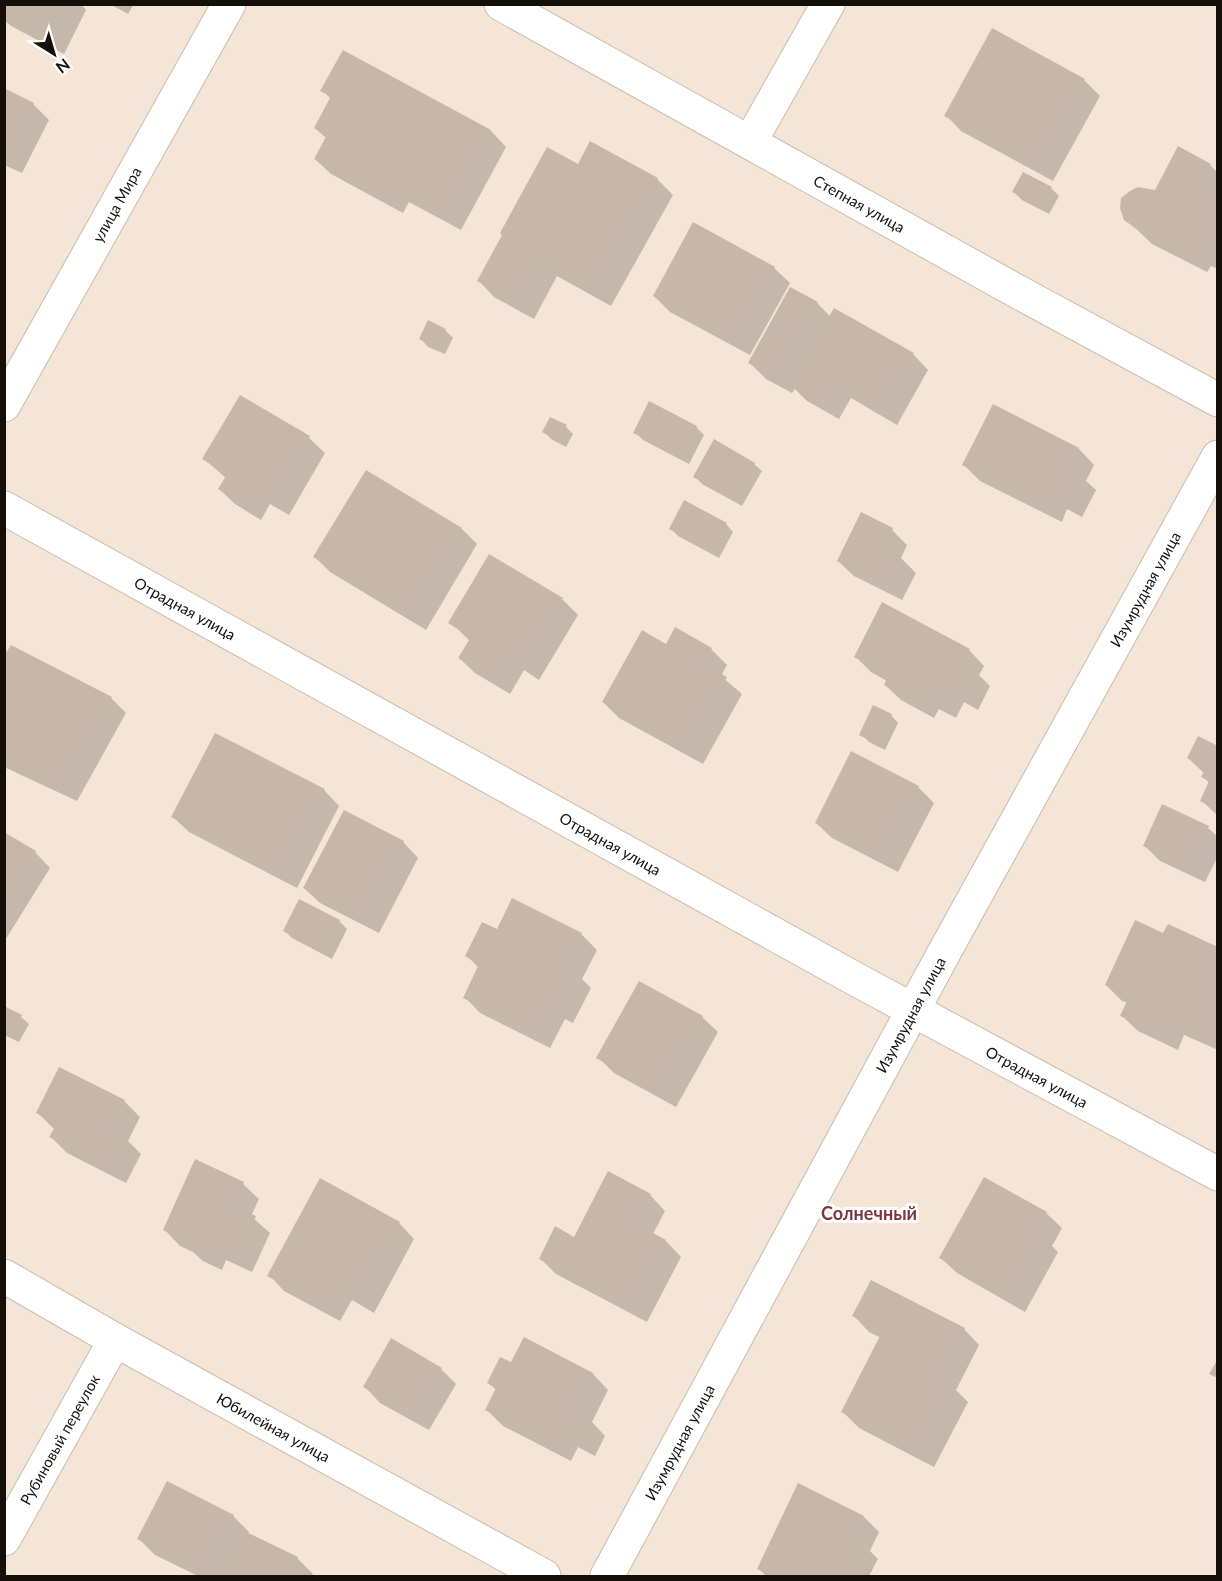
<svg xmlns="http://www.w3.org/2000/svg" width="1222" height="1581" font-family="Lato,sans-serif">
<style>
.shadow{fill:#0003}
.building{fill:#c7b7a9}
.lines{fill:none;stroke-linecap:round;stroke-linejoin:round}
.minor-casing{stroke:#ccbcae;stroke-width:35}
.minor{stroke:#fff;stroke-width:33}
.labels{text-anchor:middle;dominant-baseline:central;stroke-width:6;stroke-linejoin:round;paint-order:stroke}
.street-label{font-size:15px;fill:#150f0a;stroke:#fff}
.quarter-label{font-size:18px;font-weight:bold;fill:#7d3542;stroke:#fff}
</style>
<rect width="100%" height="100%" fill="#f5e5d6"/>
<!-- shadow -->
<g class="shadow">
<polygon points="4,4 81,4 86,10 64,54 11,26 4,20"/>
<polygon points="110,4 134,4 128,14"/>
<polygon points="344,52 491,131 506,147 461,230 409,202 403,213 331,174 315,159 326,138 315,128 331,99 322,90"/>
<polygon points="1084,80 1100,96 1053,181 961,131 946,115"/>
<polygon points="4,90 33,104 49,120 22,173 4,165"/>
<polygon points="1210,165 1218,173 1218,269 1211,266 1207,272 1152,244 1126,219 1156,191"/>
<polygon points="579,166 657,179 673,195 611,306 557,276 534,319 494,297 479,281"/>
<polygon points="1024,174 1051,188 1059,196 1049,214 1022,200 1014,192"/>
<polygon points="774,268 790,283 750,355 670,312 654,296"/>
<polygon points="817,303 831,317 913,354 928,370 897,425 851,398 839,419 807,401 795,389 792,393 766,379 750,363"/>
<polygon points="428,322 445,330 453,338 445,354 428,347 421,339"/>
<polygon points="240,397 309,438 325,453 289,515 270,504 261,520 235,504 219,489 226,478 204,459"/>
<polygon points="994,406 1079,449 1094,465 1086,481 1096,490 1082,517 1067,509 1062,522 980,481 964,465"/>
<polygon points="566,427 573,434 566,447 551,439 544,431"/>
<polygon points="696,427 704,435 689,464 643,440 635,432"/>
<polygon points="754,464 762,471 742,506 702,484 695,476"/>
<polygon points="726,524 733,532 719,558 678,536 671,528"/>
<polygon points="462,529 477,544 426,630 330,572 315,557"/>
<polygon points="892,530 907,545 901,558 916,573 902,600 854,576 838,561"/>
<polygon points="562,599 578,615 539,680 524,670 510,694 475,673 459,658 470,641 450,622"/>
<polygon points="666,646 711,649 727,665 721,676 742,694 703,764 619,718 603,702"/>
<polygon points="969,650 984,666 979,675 990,686 978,710 964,702 956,718 939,709 934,718 901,700 885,685 887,681 871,672 855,656"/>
<polygon points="4,659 111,698 126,713 77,801 4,767"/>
<polygon points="891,715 898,723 885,750 869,742 861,734"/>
<polygon points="1218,748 1218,816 1202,801 1210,783 1203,777 1205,774 1188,758"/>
<polygon points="918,787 934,803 898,872 832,838 816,823"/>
<polygon points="324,790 339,806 297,888 189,832 173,817"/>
<polygon points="1208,828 1218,837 1218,856 1205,882 1160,861 1145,846"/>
<polygon points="4,834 35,852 50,868 4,942"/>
<polygon points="403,842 418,858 379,933 320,903 304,888"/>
<polygon points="513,900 581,934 597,950 582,979 591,988 573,1023 565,1019 550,1048 480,1013 465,997 479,968 467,956 497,931"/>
<polygon points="339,921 347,929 332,959 292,938 285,931"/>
<polygon points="1218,948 1218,1050 1184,1035 1178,1050 1138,1031 1122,1016 1128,1003 1122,1001 1106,985"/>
<polygon points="4,1008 21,1017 29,1024 19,1042 4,1035"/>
<polygon points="702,1017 718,1032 676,1107 614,1073 598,1057"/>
<polygon points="124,1101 140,1117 128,1141 141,1154 126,1183 67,1153 51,1137 55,1130 38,1113"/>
<polygon points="243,1184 259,1199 251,1216 270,1233 252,1272 226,1260 222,1270 203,1261 193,1252 180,1246 165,1230"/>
<polygon points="650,1195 665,1211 653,1234 666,1241 681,1257 647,1322 556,1274 540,1258"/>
<polygon points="1046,1213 1062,1228 1052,1246 1058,1252 1025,1312 957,1273 941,1258"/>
<polygon points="399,1223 414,1239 374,1313 352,1300 340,1321 284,1291 269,1275"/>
<polygon points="854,1316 964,1329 979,1345 956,1390 968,1402 934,1467 859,1428 843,1412 881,1338 869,1332"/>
<polygon points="525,1339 593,1374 608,1390 592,1422 605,1436 595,1456 578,1447 571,1461 503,1426 487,1410 497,1391 489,1383 511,1364"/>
<polygon points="441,1369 456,1384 429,1430 380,1403 365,1387"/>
<polygon points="233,1516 249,1532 247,1534 297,1558 313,1574 311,1576 198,1576 155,1555 139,1539"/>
<polygon points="864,1517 879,1532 870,1551 878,1559 869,1576 766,1576 759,1569"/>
</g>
<!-- building -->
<g class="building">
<polygon points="4,4 66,4 48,39 4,17"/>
<polygon points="992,28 1085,79 1037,166 944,116"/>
<polygon points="343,50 491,130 445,216 393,187 387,198 314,159 327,135 314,128 331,96 320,91"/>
<polygon points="4,88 34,103 4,161"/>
<polygon points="590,141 658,178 595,291 541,261 518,304 477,281 502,235 500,233 547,147 578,164"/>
<polygon points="1178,146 1211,164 1203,178 1218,185 1218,218 1216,221 1218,222 1218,238 1208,258 1195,251 1191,258 1135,228 1124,220 1120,208 1121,198 1130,191 1138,187 1155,190"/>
<polygon points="1023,172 1052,187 1041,207 1012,192"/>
<polygon points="693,222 775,267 734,341 653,296"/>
<polygon points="790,287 818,302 776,379 748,363"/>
<polygon points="834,308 914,353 881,410 835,384 823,405 790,386"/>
<polygon points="428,320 446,329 438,348 419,339"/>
<polygon points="240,395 310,436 273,501 254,490 245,505 218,489 227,474 202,459"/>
<polygon points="649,401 697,426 681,457 633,433"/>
<polygon points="993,404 1079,448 1070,468 1081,473 1066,502 1051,494 1046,507 962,465"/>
<polygon points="550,417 567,425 558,441 542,432"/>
<polygon points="714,439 755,463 734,499 693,477"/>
<polygon points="366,470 462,528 410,615 313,557"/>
<polygon points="684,500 727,523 711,552 669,529"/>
<polygon points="861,512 893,528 883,547 901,556 886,586 837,561"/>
<polygon points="489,554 563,598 523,665 508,656 494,679 458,658 471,637 448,623"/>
<polygon points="882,602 970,649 962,662 975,669 962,695 948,688 940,703 923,694 918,703 884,685 888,675 854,657"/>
<polygon points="675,627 712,648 703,664 727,677 687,750 602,702 642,630 666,644"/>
<polygon points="11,645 112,697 61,787 4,760 4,656"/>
<polygon points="873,705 892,714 877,744 859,735"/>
<polygon points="215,733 325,789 282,873 171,817"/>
<polygon points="1198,736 1218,746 1218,810 1200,801 1209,781 1201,777 1206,768 1187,758"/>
<polygon points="851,751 919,786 882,857 815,823"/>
<polygon points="1162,804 1209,826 1189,868 1143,846"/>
<polygon points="344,810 404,841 363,919 303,888"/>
<polygon points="4,832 36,851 4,901"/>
<polygon points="512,898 582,933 566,966 576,971 557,1008 549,1004 534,1034 463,998 479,964 465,956 482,922 497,929"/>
<polygon points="299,899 340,920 324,952 283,931"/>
<polygon points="1135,920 1163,933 1168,924 1218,947 1218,1043 1169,1020 1162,1035 1120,1016 1129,997 1105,985"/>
<polygon points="639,981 703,1016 660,1093 596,1058"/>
<polygon points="4,1006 22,1015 11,1036 4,1032"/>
<polygon points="59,1067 125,1100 110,1129 126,1137 110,1169 49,1137 57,1124 36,1113"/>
<polygon points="195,1159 244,1182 233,1206 256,1216 237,1258 211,1245 206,1255 186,1246 187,1242 163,1230"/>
<polygon points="608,1171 651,1194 635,1223 666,1240 631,1307 539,1259 555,1226 574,1237"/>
<polygon points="984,1177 1047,1212 1036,1231 1043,1235 1009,1297 939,1258"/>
<polygon points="320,1178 400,1222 358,1298 336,1286 324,1307 267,1276"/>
<polygon points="871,1280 965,1328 939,1378 954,1385 919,1452 841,1412 882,1332 852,1316"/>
<polygon points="524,1337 593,1373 574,1411 591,1419 579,1442 562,1433 555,1447 485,1410 496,1388 487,1383 500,1357 511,1362"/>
<polygon points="391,1338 442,1368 413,1416 363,1387"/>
<polygon points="1218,1359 1218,1378 1209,1374"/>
<polygon points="167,1481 234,1515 205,1573 137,1539"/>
<polygon points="798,1483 864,1516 854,1538 863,1542 847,1576 771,1576 757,1569"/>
<polygon points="242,1530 298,1557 289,1576 220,1576"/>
</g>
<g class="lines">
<!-- minor casing -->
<g class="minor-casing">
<g id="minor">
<path id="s1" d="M501,4l519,289 198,107"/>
<polyline points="750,142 828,4"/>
<path id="s2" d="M4,405l225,-401"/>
<path id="s3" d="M4,508l855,473 359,193"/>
<path id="s4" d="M4,1276l111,64 429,236"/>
<path id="s5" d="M4,1539l111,-199"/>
<path id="s6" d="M607,1576l339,-627 272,-492"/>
</g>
</g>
<!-- minor -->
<use href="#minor" class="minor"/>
</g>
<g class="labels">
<!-- street labels -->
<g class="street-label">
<text stroke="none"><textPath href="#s1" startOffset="410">Степная улица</textPath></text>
<text stroke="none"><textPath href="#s2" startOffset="230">улица Мира</textPath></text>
<text stroke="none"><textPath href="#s6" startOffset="1124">Изумрудная улица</textPath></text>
<text stroke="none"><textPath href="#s3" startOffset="207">Отрадная улица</textPath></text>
<text stroke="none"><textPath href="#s3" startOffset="693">Отрадная улица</textPath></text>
<text stroke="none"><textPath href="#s6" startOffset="638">Изумрудная улица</textPath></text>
<text stroke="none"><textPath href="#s3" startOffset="1179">Отрадная улица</textPath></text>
<text stroke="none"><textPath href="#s4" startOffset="309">Юбилейная улица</textPath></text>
<text stroke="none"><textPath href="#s5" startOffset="114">Рубиновый переулок</textPath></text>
<text stroke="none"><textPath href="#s6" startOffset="152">Изумрудная улица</textPath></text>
</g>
<!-- quarter labels -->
<g class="quarter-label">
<text x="869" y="1213">Солнечный</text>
</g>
</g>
<!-- border -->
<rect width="1222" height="1581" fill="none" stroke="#150f0a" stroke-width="12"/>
<!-- north arrow -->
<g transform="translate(54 54) rotate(143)" stroke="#ffffff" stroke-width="4.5" paint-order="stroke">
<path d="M0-4.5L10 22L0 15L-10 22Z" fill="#150f0a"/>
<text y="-9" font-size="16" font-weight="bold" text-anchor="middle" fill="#150f0a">N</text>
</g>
</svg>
